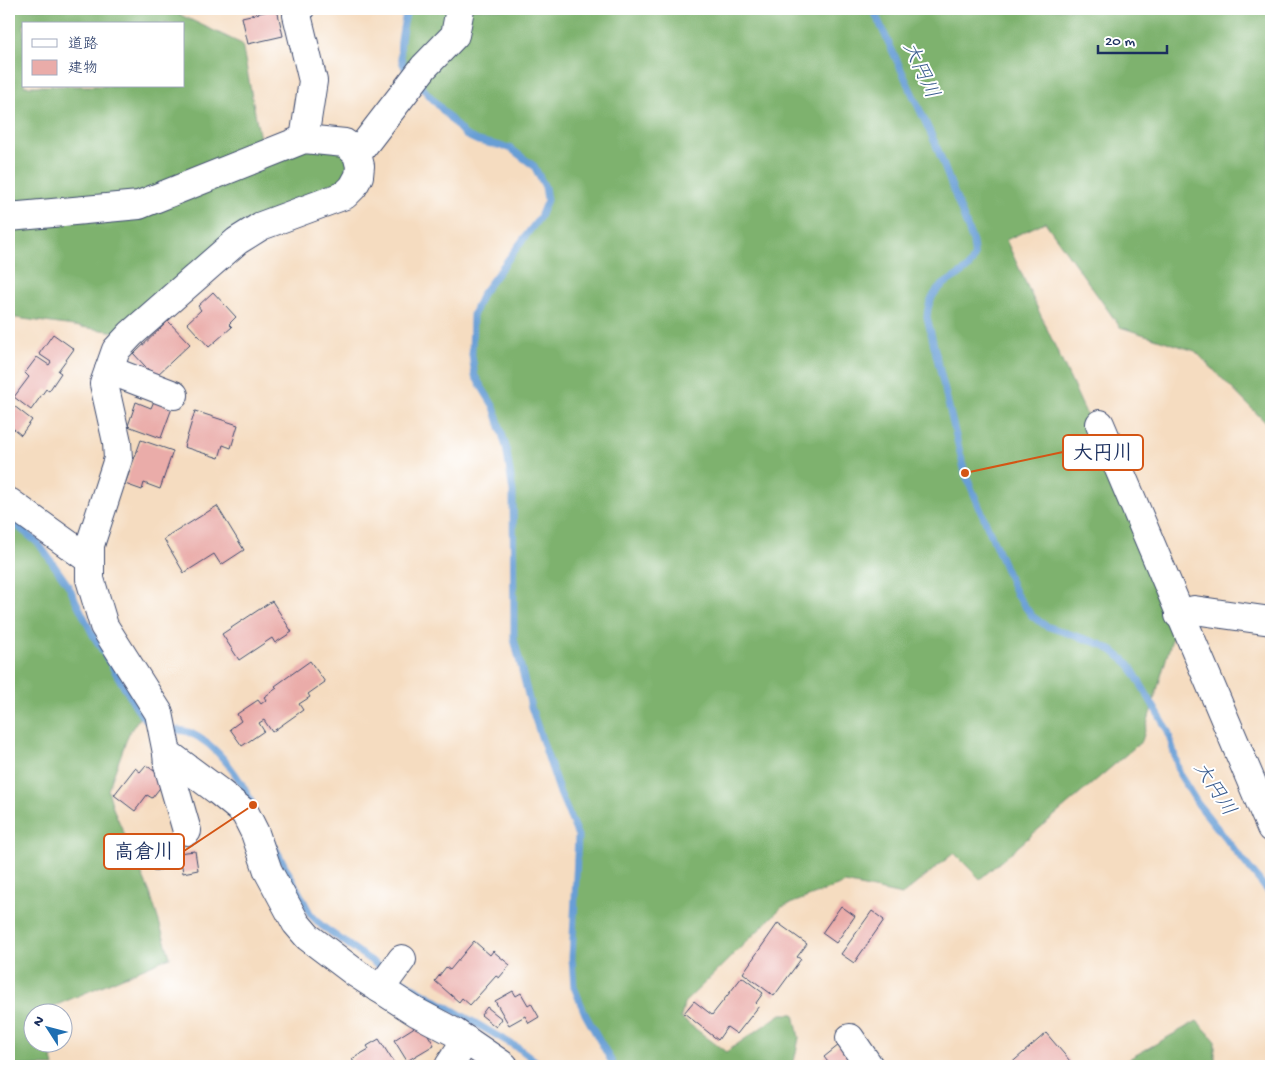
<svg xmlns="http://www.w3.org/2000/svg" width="1280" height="1075" font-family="'Gochi Hand','Klee One',sans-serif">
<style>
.forest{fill:#7eb26e;stroke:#4c7066;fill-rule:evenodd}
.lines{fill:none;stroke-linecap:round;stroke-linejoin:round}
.stream{stroke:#679ed5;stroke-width:7}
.building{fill:#eaaca9}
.minor-casing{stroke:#3c496d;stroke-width:30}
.minor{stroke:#fff;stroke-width:28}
.labels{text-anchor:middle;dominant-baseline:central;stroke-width:4;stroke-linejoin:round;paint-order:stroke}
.water-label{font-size:20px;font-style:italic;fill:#395b8e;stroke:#fff}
.leader{fill:none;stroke:#d45514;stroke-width:2}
.callout-dot{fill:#d45514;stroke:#fff;stroke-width:2}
.callout{fill:#fff;stroke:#d45514;stroke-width:2}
.callout-label{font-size:20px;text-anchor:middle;font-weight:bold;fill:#1b2f5e}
</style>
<rect width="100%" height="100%" fill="#fff"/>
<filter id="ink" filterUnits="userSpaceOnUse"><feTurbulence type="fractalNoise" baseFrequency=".02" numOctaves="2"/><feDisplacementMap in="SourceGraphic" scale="10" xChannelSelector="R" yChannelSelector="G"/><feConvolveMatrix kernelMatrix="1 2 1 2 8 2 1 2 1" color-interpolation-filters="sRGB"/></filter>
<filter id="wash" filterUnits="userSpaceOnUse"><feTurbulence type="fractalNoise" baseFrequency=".0096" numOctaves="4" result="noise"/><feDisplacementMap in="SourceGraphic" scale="20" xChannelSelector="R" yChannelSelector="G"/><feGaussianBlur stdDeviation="1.12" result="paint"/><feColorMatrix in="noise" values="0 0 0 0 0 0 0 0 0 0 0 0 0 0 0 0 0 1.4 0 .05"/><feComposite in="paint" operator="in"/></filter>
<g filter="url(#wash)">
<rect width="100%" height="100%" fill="#f5dcc0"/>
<!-- forest -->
<g class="forest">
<path d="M9,9h159l74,35 21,111 72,-14 24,35 -98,50 -130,108 -122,-17zM24,24h160v62h-160z"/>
<polygon points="407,9 1271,9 1271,428 1195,351 1120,327 1045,222 1006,240 1179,615 1142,741 980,879 954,853 902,895 845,883 782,907 684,1003 681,1018 726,1052 781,1014 794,1014 799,1038 793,1066 614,1066 585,1014 574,987 572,958 578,836 560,793 531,707 514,639 513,492 506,447 494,407 475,376 472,355 473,315 482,294 540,217 547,200 545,187 534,166 510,148 478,141 465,135 403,68 399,53"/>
<polygon points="9,519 39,544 68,585 93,635 141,715 129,733 108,790 113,808 150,893 170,957 40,1012 32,1012 32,1042 48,1043 54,1066 9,1066"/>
<polygon points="1197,1021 1215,1040 1215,1066 1116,1066"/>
</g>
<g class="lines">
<!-- stream -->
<g class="stream">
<path d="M407,9c-4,22 -14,48 3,66"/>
<path d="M873,9l63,136 37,97c0,4 2,11 1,15 -7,25 -45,19 -47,60l38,156 51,121 16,22 14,10 54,18 13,7 16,13 39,67 12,44 18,29 73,91"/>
<polyline points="419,84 465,135 478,141 510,148 534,166 545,187 547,200 540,217 482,294 473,315 472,355 475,376 494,407 506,447 513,492 514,639 531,707 560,793 578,836 572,958 574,987 585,1014 614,1066"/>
<polyline points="9,519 39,544 68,585 93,635 141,715 153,725"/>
<path d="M168,729c6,1 14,1 20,3 30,12 53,47 66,75"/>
<polyline points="269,836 311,915 322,926 387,972"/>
<polyline points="396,977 520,1049 542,1066"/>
</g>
</g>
<g id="blocks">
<!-- building -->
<g class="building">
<polygon points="277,9 283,36 248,44 242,17"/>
<polygon points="213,292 236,317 229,324 232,327 209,347 187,323 201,310 198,306"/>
<polygon points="168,321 190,344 155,377 134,354"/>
<polygon points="53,334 74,349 58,371 61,373 49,391 46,389 31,410 14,397 29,377 25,373 37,357 49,365 51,362 39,354"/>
<polygon points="154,401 172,408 161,438 128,426 136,402 151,408"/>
<polygon points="9,402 32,420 21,435 9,425"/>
<polygon points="195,411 238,425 231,448 223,445 219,458 184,447"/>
<polygon points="141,440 173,451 160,489 144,483 142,490 125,484"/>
<polygon points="217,506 244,550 221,565 214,554 184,573 164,539"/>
<polygon points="272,601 292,632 275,643 272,638 239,660 222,634"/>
<polygon points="310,661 325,682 308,694 310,697 299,704 303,710 272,732 264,720 259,723 264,731 242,746 230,729 241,721 237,714 258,700 261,704 266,700 264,697 277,688 275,686"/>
<polygon points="146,765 166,780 152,798 147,795 135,811 114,795 135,768 140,772"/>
<polygon points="176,839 178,853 195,851 198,870 183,873 182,866 153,871 152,865 142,867 139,844"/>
<polygon points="841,906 855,916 836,943 822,933"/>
<polygon points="872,911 884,920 854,963 841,954"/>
<polygon points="778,923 807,944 797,957 801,959 774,996 743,973"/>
<polygon points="474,941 490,955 493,951 510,965 499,978 496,976 470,1005 462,998 459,1002 435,981 446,967 450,970"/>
<polygon points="742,977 763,993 756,1003 759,1006 737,1034 727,1027 718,1040 684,1013 694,1001 712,1015"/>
<polygon points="513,991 516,996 521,993 528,1005 531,1003 539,1017 529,1023 525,1016 509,1025 495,1001"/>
<polygon points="487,1007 502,1019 496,1027 481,1015"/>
<polygon points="421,1023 434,1045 407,1061 394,1040"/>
<polygon points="1046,1033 1070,1061 1064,1066 1008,1066"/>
<polygon points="379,1039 396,1066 356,1066 352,1059 369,1049 367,1046"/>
<polygon points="839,1045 853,1063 849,1066 831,1066 824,1057"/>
</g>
</g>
</g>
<g filter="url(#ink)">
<use href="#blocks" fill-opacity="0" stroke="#3c496d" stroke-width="1"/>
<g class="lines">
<!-- minor casing -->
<g class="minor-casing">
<g id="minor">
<polyline points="300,9 297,15 313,81 304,139"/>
<polyline points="357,154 424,67 455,35 460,9"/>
<polyline points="9,217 139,205 304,139 345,143 357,154 360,166 359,176 353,187 345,195 261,226 237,241 131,334 116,350 104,384 117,442 118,459 90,545 90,579 104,626 159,713 167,753 218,791 245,813 255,833 268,871 296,923 308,937 357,974 416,1012 454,1032 504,1066"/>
<polyline points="109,370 174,395"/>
<polyline points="1100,424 1271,828"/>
<polyline points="9,502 90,560"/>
<polyline points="1179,615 1194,610 1271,621"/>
<polyline points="167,753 168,765 187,831"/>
<polyline points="380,989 402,959"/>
<polyline points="850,1038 869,1066"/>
<polyline points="449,1066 466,1040"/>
</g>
</g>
<!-- minor -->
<use href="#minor" class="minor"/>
</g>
</g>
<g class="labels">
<!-- water labels -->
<g class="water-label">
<text transform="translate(919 71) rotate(65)">大円川</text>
<text transform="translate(1213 790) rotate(57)">大円川</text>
</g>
</g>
<!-- callouts -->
<path class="leader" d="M965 473L1063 452M253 805L184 851"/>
<g class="callout-dot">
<circle cx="965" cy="473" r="5"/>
<circle cx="253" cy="805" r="5"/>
</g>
<g class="callout">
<rect x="1063" y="435" width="80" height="35" rx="5"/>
<rect x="104" y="834" width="80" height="35" rx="5"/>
</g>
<g class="callout-label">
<text x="1103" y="459">大円川</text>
<text x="144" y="858">高倉川</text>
</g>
<!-- margin -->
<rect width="1280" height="1075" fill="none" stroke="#fff" stroke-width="30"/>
<!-- legend -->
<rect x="22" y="22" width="162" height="65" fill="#ffffff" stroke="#a4acbf"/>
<rect x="32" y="39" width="25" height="8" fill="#ffffff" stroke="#a4acbf"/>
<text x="68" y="48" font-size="15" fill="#1b2f5e">道路</text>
<rect x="32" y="60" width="25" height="15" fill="#eaaca9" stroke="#a4acbf"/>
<text x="68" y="72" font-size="15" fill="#1b2f5e">建物</text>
<!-- north arrow -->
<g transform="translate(48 1028) rotate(306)"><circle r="24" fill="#ffffff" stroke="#a4acbf"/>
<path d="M0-4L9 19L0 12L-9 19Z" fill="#1f6fb2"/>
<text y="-8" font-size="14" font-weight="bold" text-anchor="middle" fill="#1b2f5e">N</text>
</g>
<!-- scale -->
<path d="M1098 45v8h69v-8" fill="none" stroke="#1b2f5e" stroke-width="2.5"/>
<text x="1105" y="45" font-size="15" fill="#1b2f5e" stroke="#ffffff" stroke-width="4" paint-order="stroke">20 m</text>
</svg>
